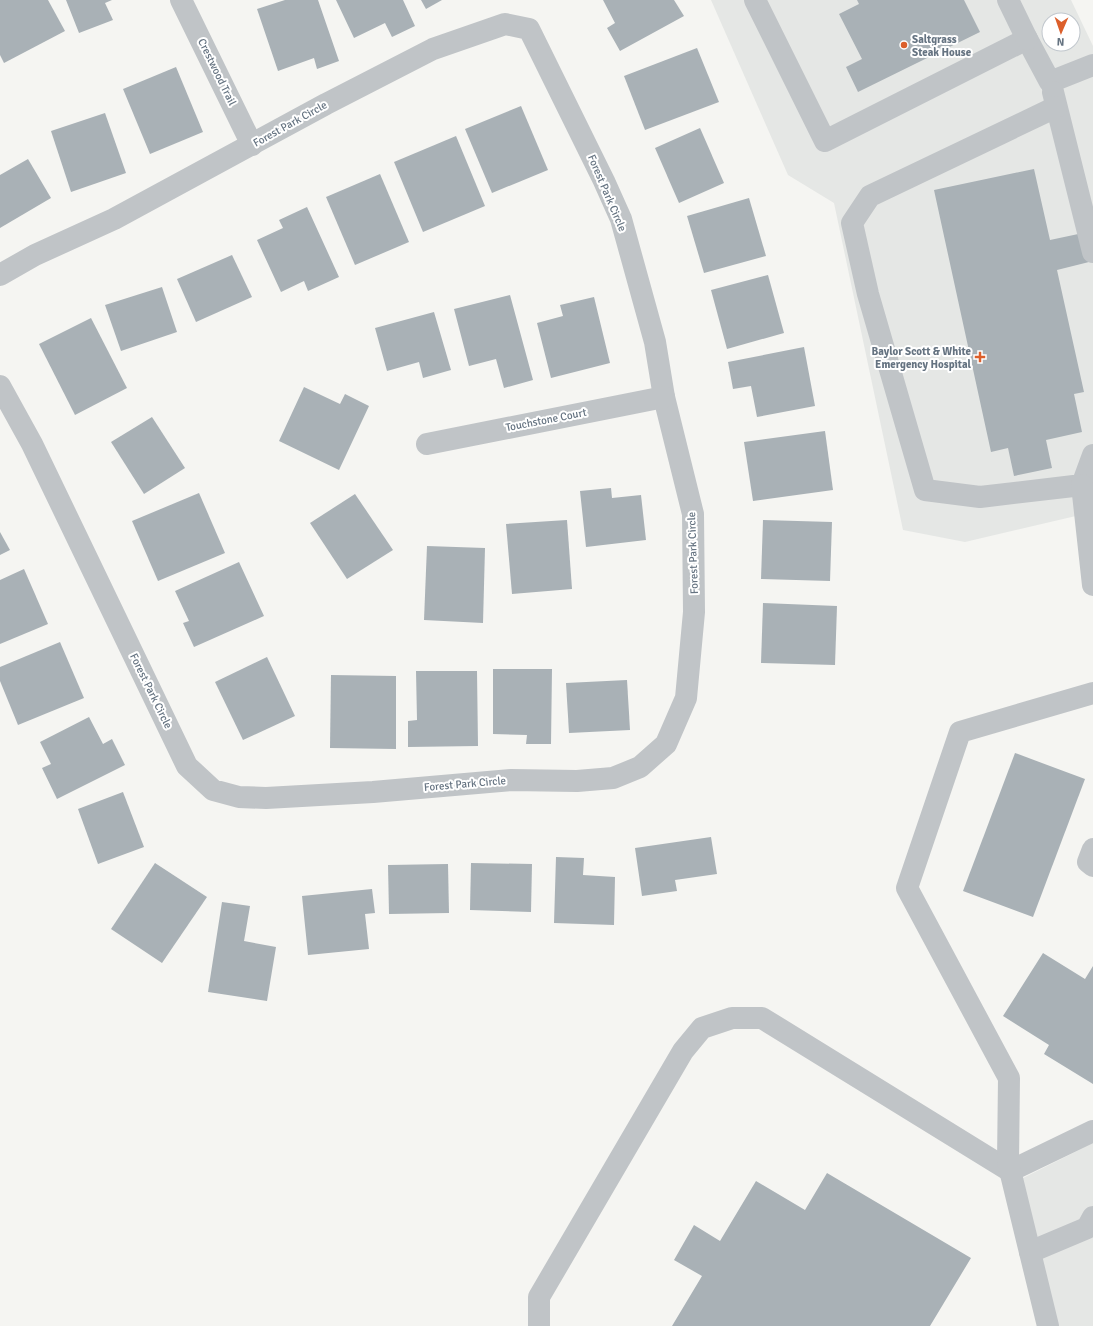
<svg xmlns="http://www.w3.org/2000/svg" width="1093" height="1326" font-family="Signika,sans-serif">
<style>
.built{fill:#e5e7e5;fill-rule:evenodd}
.building{fill:#a9b1b6}
.lines{fill:none;stroke-linecap:round;stroke-linejoin:round}
.minor{stroke:#c0c4c7;stroke-width:22}
.poi-dot{fill:#dc5f2b;stroke:#fff;stroke-width:1.5}
.labels{text-anchor:middle;dominant-baseline:central;stroke-width:4;stroke-linejoin:round;paint-order:stroke}
.poi-label{font-size:11px;font-weight:bold;fill:#657381;stroke:#fff;text-anchor:start}
.street-label{font-size:11px;fill:#657381;stroke:#fff}
</style>
<rect width="100%" height="100%" fill="#f5f5f2"/>
<!-- built -->
<g class="built">
<path d="M711,0h360l22,46v466l-128,30 -62,-12 -69,-327 -46,-28zM1049,20h24v24h-24z"/>
<polygon points="1093,1143 1093,1326 1040,1326 1005,1187"/>
</g>
<!-- building -->
<g class="building">
<polygon points="0,0 48,0 65,31 4,63 0,55"/>
<polygon points="66,0 112,0 105,3 113,20 79,33"/>
<polygon points="285,0 318,0 339,61 317,69 314,58 278,71 257,9"/>
<polygon points="336,0 403,0 415,26 392,37 385,23 354,38"/>
<polygon points="421,0 442,0 426,9"/>
<polygon points="603,0 674,0 684,16 620,51 607,28 615,23"/>
<polygon points="857,0 964,0 980,32 858,92 846,67 862,59 839,14 859,4"/>
<polygon points="697,48 719,102 645,130 624,76"/>
<polygon points="176,67 203,132 150,154 123,89"/>
<polygon points="521,106 548,170 492,193 465,129"/>
<polygon points="105,113 126,173 71,192 51,131"/>
<polygon points="700,128 724,183 679,203 655,148"/>
<polygon points="456,136 485,206 423,232 394,162"/>
<polygon points="28,159 51,198 0,228 0,175"/>
<polygon points="1034,169 1050,240 1083,233 1089,262 1057,270 1084,392 1074,394 1082,432 1046,440 1052,468 1014,476 1008,448 991,452 934,190"/>
<polygon points="380,174 409,242 355,265 326,197"/>
<polygon points="749,198 766,256 704,273 687,216"/>
<polygon points="307,207 339,277 308,291 304,281 281,292 257,240 283,228 279,220"/>
<polygon points="232,255 252,297 196,322 177,279"/>
<polygon points="768,275 784,333 727,349 711,290"/>
<polygon points="162,287 177,332 121,351 105,305"/>
<polygon points="510,295 533,380 504,388 496,359 469,366 454,309"/>
<polygon points="594,297 610,363 551,378 537,323 563,316 560,305"/>
<polygon points="434,312 451,370 423,378 419,362 387,371 375,328"/>
<polygon points="91,318 127,388 75,415 39,344"/>
<polygon points="804,347 815,406 757,417 751,386 733,389 728,362"/>
<polygon points="304,387 340,404 345,394 369,406 339,470 279,441"/>
<polygon points="152,417 185,468 144,494 111,442"/>
<polygon points="825,431 833,490 753,501 744,442"/>
<polygon points="611,488 612,498 641,495 646,540 586,547 580,491"/>
<polygon points="199,493 225,553 158,581 132,521"/>
<polygon points="355,494 393,550 347,579 310,523"/>
<polygon points="567,520 572,589 512,594 506,524"/>
<polygon points="763,520 832,522 830,581 761,579"/>
<polygon points="0,532 10,550 0,555"/>
<polygon points="427,546 485,548 483,623 424,620"/>
<polygon points="239,562 264,616 194,647 183,623 189,621 175,591"/>
<polygon points="24,569 48,624 0,644 0,580"/>
<polygon points="763,603 837,606 835,665 761,663"/>
<polygon points="60,642 84,698 18,725 0,681 0,667"/>
<polygon points="267,657 295,716 243,740 215,682"/>
<polygon points="493,669 552,669 551,744 526,744 527,735 493,734"/>
<polygon points="416,671 477,671 478,746 408,747 408,721 417,720"/>
<polygon points="331,675 396,676 396,749 330,748"/>
<polygon points="627,680 630,730 569,733 566,683"/>
<polygon points="89,717 103,744 112,739 125,765 57,799 42,768 51,764 40,742"/>
<polygon points="1015,753 1085,779 1033,917 963,891"/>
<polygon points="123,792 144,847 98,864 78,809"/>
<polygon points="711,837 717,874 675,880 677,891 642,896 635,848"/>
<polygon points="556,857 584,858 583,875 615,877 614,925 554,923"/>
<polygon points="155,863 207,897 162,963 111,929"/>
<polygon points="471,863 532,864 531,912 470,910"/>
<polygon points="448,864 449,913 389,914 388,865"/>
<polygon points="372,889 375,913 365,914 369,949 308,955 302,896"/>
<polygon points="222,902 250,906 244,941 276,947 267,1001 208,992"/>
<polygon points="1043,953 1085,979 1093,966 1093,1084 1044,1054 1049,1045 1003,1016"/>
<polygon points="827,1173 971,1258 930,1326 672,1326 702,1276 674,1260 694,1225 720,1241 756,1181 805,1210"/>
</g>
<g class="lines">
<!-- minor -->
<g class="minor">
<polyline points="181,0 252,145"/>
<polyline points="755,0 825,141 1027,39 1050,82 1093,65"/>
<polyline points="1008,0 1027,39"/>
<polyline points="1053,92 1093,252"/>
<polyline points="1056,107 870,196 852,223 868,294 925,490 980,497 1082,485 1093,455"/>
<polyline points="0,275 35,255 114,219 326,104 433,49 505,24 529,29 604,181 621,219 655,342 664,397 693,514 694,612 686,698 666,744 640,767 613,778 577,781 511,780 373,792 266,798 239,797 213,790 187,766 32,444 0,386"/>
<polyline points="427,444 664,397"/>
<polyline points="1082,485 1093,585"/>
<polyline points="1093,849 1088,862 1093,866"/>
<polyline points="1030,1252 1087,1228 1093,1217"/>
<polyline points="539,1326 539,1297 683,1051 702,1028 732,1018 762,1018 1010,1171 1093,1131"/>
<polyline points="1048,1326 1008,1162 1009,1078 907,888 960,732 1093,693"/>
</g>
</g>
<!-- markers -->
<g class="poi-dot">
<circle cx="904" cy="45" r="4"/>
<path d="M978 351h4v4h4v4h-4v4h-4v-4h-4v-4h4z"/>
</g>
<g class="labels">
<!-- poi labels -->
<g class="poi-label">
<text x="912" y="39">Saltgrass<tspan x="912" dy="13">Steak House</tspan></text>
<text x="971" y="351" text-anchor="end">Baylor Scott &amp; White<tspan x="971" dy="13">Emergency Hospital</tspan></text>
</g>
<!-- street labels -->
<g class="street-label">
<text transform="translate(217 72) rotate(64)">Crestwood Trail</text>
<text transform="translate(290 124) rotate(-29)">Forest Park Circle</text>
<text transform="translate(607 193) rotate(67)">Forest Park Circle</text>
<text transform="translate(546 420) rotate(-11)">Touchstone Court</text>
<text transform="translate(693 553) rotate(-92)">Forest Park Circle</text>
<text transform="translate(151 691) rotate(64)">Forest Park Circle</text>
<text transform="translate(465 784) rotate(-5)">Forest Park Circle</text>
</g>
</g>
<!-- north arrow -->
<g transform="translate(1061 32) rotate(182)"><circle r="19" fill="#ffffff" stroke="#c1c7cd"/>
<path d="M0-3L7 15L0 10L-7 15Z" fill="#dc5f2b"/>
<text y="-6" font-size="11" font-weight="bold" text-anchor="middle" fill="#657381">N</text>
</g>
</svg>
